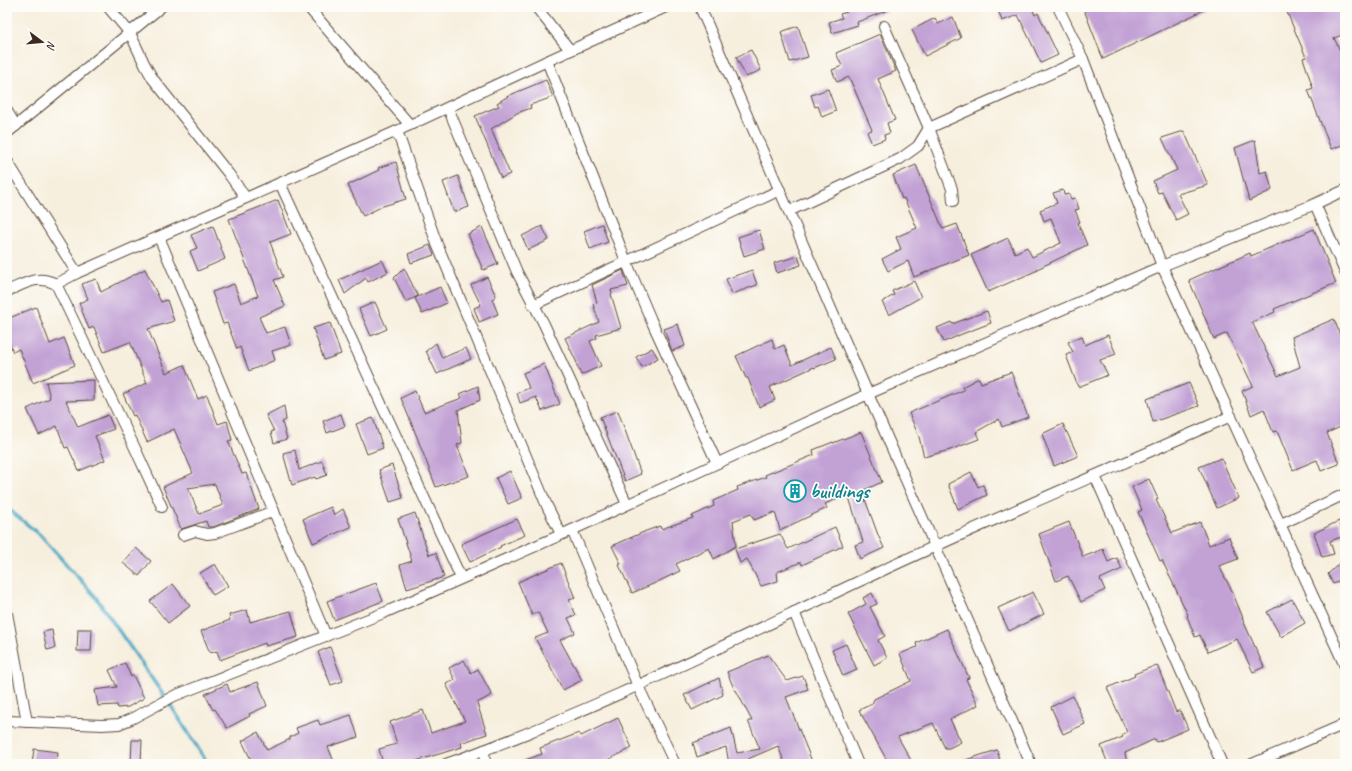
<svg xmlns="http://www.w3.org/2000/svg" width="1352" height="771" font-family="Caveat,sans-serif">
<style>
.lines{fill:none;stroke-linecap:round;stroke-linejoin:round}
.stream{stroke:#45a9c5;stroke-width:3.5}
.building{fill:#c2a2d5;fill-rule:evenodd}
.street-casing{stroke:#57483b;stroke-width:12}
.street{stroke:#fff;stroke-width:10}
.labels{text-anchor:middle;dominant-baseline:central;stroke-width:3.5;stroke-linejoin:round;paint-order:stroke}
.culture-label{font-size:20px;font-weight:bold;fill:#0d838f;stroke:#fdfcf7;text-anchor:start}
</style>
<rect width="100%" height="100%" fill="#fdfcf7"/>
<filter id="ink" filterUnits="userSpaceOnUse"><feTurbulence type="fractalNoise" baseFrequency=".025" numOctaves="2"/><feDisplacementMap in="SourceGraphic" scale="8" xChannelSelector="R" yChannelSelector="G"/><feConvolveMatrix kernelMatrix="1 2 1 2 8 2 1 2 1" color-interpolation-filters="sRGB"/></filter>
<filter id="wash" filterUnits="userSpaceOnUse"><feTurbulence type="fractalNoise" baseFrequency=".012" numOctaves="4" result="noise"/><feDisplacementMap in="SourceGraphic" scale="16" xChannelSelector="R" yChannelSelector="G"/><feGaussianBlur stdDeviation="0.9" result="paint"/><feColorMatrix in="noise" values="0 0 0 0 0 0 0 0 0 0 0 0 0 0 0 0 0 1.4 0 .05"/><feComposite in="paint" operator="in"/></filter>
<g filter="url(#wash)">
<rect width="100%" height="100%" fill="#f7efde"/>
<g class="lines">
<!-- stream -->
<polyline class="stream" points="7,508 39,534 95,596 175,712 208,764"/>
</g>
<g id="blocks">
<!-- building -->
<g class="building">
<polygon points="845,7 894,7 894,8 857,22 858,25 832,33 829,22 842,18 840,14 847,12"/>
<polygon points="997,7 1037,7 1037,9 1033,10 1035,15 1038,13 1058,55 1041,63 1018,15 1002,21"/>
<polygon points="1083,7 1210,7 1103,59"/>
<polygon points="1294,7 1345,7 1345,34 1334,38 1345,61 1345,144 1331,149 1308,90 1313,88 1303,58 1306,57 1286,10"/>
<polygon points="953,17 961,38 925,56 912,30 935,18 938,24"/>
<polygon points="798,26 808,57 790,62 781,32"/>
<polygon points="880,34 896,71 878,79 895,120 887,123 890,133 884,135 885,139 872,144 867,132 872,130 849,77 837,82 832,70 842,66 836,53"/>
<polygon points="751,50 761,70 746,77 736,57"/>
<polygon points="546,80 553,97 530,105 531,108 517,113 491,129 510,174 501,178 475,116 499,106 497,103 510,95"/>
<polygon points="828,89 836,111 822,117 818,106 815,107 811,95"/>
<polygon points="1184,131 1208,185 1178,194 1188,214 1176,220 1162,192 1158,193 1153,181 1177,170 1162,138"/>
<polygon points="1255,140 1260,173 1267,171 1272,190 1249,201 1235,148"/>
<polygon points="396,162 406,199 383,206 363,216 348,185 379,170 378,168"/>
<polygon points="916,165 943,229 957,224 969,255 914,277 908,261 888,271 882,259 901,249 896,237 917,228 904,198 902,199 893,175"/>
<polygon points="458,176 469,207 454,212 443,182"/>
<polygon points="1063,190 1064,195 1069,194 1071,199 1075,198 1079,209 1075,210 1080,222 1078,223 1087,245 1037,269 1038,270 988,292 971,255 1008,238 1015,253 1027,247 1032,257 1061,243 1051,218 1044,221 1040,210 1057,203 1053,193"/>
<polygon points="278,200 291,234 270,242 283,277 274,280 285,306 259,317 266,333 285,327 291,345 272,351 275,360 249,371 240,347 237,349 227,323 223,324 212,292 234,284 241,303 258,296 229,219"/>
<polygon points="602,224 608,242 590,249 584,231"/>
<polygon points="213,226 225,259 198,271 190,251 197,248 191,235"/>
<polygon points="542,226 549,240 528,250 522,236"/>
<polygon points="482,227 498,264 483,270 468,234"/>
<polygon points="1314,229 1336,283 1274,309 1275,312 1252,322 1278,376 1300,367 1292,337 1334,319 1345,348 1345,425 1327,433 1339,464 1321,471 1317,460 1293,470 1277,431 1273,432 1264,409 1251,415 1242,391 1253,386 1227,333 1214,339 1189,280 1250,253 1251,256"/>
<polygon points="759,230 765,249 744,256 738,237"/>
<polygon points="430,245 434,255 411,263 408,254"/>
<polygon points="798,256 801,265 777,273 774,263"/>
<polygon points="382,260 388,272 368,282 366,278 345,294 339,280"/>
<polygon points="404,268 418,296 406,302 394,278"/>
<path d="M145,269l16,33 6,-2 7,21 -26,8 18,44 18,-8 14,34 9,-4 11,29 9,-3 5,19 -4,1 14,33 4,-1 13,36 -46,18h-5l-2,-6 -25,8 -18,-42 30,-14 -19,-44 -27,13 -12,-27 -2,1 -10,-22 24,-11 -17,-41 -26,10 -10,-25 -5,2 -10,-26 9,-4 -6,-15 14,-5 5,13zM215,484l8,21 -24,9 -11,-26z"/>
<polygon points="623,270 628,286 611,290 612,293 611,294 621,328 596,335 597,338 590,341 601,366 581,375 576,363 577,363 565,338 599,322 593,304 597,303 592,285"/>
<polygon points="752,270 757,285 732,294 726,279"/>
<polygon points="487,277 496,296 492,299 498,314 479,322 474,308 481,305 471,285"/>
<polygon points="914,281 921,297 889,315 882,302 894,295 892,291"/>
<polygon points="440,287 447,303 422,314 415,298"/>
<polygon points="375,302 387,329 371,336 359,309"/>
<polygon points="36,307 50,344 64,338 75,365 33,383 19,349 13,352 7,336 7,319"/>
<polygon points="987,311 991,323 962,334 944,342 937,328 951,322 952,324"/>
<polygon points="330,323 341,354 324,360 313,328"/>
<polygon points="678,324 685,346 672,351 664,329"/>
<polygon points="1108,335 1116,354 1100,360 1108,375 1078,387 1066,355 1073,352 1068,342 1082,336 1085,345"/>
<polygon points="772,339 775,349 784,345 792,365 831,347 836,359 814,368 814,367 770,387 775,400 759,407 748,378 746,378 736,356"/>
<polygon points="436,343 442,358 466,348 471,359 437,374 426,351"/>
<polygon points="652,348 658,358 642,367 636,357"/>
<polygon points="544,364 560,404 542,411 536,397 520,403 517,393 529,388 523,373"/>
<polygon points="1011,372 1028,417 1002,427 999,419 976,432 979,439 950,450 924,457 919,437 909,413 964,390 962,387 979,378 981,383"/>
<polygon points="94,380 94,400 66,401 78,427 108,415 114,429 95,436 105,460 79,471 68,447 65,448 57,426 39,435 27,409 50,398 46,382"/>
<polygon points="1189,383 1199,406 1153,422 1147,399"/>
<polygon points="478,386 480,400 458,410 462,443 457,445 469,476 436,487 417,437 401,398 415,391 424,412 462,398 460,394"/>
<polygon points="284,406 286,420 282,422 287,439 274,443 271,432 274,431 266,415"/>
<polygon points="618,411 641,474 625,481 600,417"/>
<polygon points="341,414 345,426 327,433 323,421"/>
<polygon points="373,418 383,448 367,454 356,424"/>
<polygon points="1063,424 1078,456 1054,466 1042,434"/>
<polygon points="861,432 882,482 862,491 878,535 884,548 860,559 855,545 863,542 848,494 825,504 827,508 780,530 775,512 754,520 751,514 733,521 736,546 714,559 709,548 676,564 680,571 653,584 632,593 619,565 621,564 612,546 646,531 660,526 661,529 693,518 692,516 714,506 713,501 738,490 737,487 766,477 765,475 814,455 813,450 833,442 833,443"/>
<polygon points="295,450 299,470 322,461 327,475 316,479 315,477 292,485 283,453"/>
<polygon points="1221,458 1239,498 1217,508 1199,467"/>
<polygon points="392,465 403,498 390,502 379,470"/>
<polygon points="510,471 522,498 508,504 496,478"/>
<polygon points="971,472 978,487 983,485 987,495 958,509 948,484"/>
<polygon points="1149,479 1158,499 1156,500 1172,533 1200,522 1209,545 1229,537 1238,559 1219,566 1232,591 1243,618 1242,618 1264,667 1253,672 1237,639 1208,652 1200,635 1195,637 1187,616 1188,615 1162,560 1160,561 1138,512 1142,510 1132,487"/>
<polygon points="331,507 334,515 343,509 351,527 313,543 303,519"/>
<polygon points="415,513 429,555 436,553 444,577 407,589 400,565 412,561 398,519"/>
<polygon points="517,519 525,535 500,546 501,547 470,562 461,544"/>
<polygon points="1339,521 1344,536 1330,541 1334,554 1322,557 1314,533"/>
<polygon points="1069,522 1083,557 1103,549 1108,562 1117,558 1122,569 1100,579 1105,590 1081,602 1068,576 1056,581 1039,534"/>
<polygon points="835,527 843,546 802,565 801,562 777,572 778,581 761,586 747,559 740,563 735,549 780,534 788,549"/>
<polygon points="136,548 151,561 139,576 123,563"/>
<polygon points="1345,558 1345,579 1333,584 1328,574"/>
<polygon points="561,563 575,598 569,600 576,615 568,618 575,633 560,640 582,680 563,690 535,638 548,633 538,612 532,615 518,582"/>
<polygon points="215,564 228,586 213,595 200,573"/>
<polygon points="376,583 383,601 334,620 327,601"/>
<polygon points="173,584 190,606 168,623 150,601"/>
<polygon points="1033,592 1044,614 1009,631 998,608"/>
<polygon points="872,593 877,604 870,607 885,636 878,640 887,658 874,665 848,614 866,604 863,598"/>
<polygon points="1292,599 1305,623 1281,637 1267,612"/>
<polygon points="247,610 250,622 291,611 298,637 266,646 265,643 220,660 217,651 210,653 201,631 230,620 229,615"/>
<polygon points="78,629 92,629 91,651 77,651"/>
<polygon points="947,629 969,678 966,679 978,705 950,719 961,742 949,748 945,748 933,723 898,737 913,764 889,764 859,710 872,704 874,699 911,681 900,654 917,647 916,643"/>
<polygon points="52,630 55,648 47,650 43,632"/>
<polygon points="846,644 857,670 843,676 832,650"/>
<polygon points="330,647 343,681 331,685 318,652"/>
<polygon points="768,655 787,681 803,676 808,689 786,697 813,764 785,764 778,746 748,759 749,764 729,764 726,747 697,757 693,743 731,728 737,753 760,749 748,721 752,721 736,690 735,691 727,672"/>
<polygon points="464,660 471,673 478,669 492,695 477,703 487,734 461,743 462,747 413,762 412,761 402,764 383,764 379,749 397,744 390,722 423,710 431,733 465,721 446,684 455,680 449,668"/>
<polygon points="125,663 131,677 133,675 144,698 128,707 118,708 117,705 98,706 95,690 117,687 109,670"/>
<polygon points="1157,665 1176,712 1180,710 1188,729 1157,742 1155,739 1125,753 1127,764 1108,764 1101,746 1123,737 1122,735 1127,732 1107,688 1135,676 1134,674"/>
<polygon points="719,678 723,695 692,710 684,695"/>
<polygon points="258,682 267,706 249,714 250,716 227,728 215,709 213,710 205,694 227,684 230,692"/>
<polygon points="1073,696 1085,724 1063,734 1051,707"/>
<polygon points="351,715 358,737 328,747 335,764 253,764 242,741 258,732 267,750 290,739 290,737 298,733 296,728 318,720 320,725"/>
<polygon points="618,718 632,748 599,764 517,764 517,763 542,754 540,748 579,733 581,736"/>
<polygon points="132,740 142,740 141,764 131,764"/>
<polygon points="34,749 58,752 57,764 32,764"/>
<polygon points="997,750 1001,764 959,764 959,762"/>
</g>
</g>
</g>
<g filter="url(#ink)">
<use href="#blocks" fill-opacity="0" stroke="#57483b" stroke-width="1"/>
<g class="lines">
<!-- street casing -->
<g class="street-casing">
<g id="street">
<polyline points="108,7 130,33 145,65 153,79 228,173 246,198"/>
<polyline points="308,7 410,125"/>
<polyline points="536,7 570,50"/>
<polyline points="700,7 868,394 1031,764"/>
<polyline points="1058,7 1083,59 1162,266 1345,666"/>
<polyline points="884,26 929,128 952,189 953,201"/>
<polyline points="547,61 626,261 651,320 717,463"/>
<polyline points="448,108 517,272 544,324 627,504"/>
<polyline points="7,111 16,126"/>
<polyline points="397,131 437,244 547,506 561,534"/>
<polyline points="7,133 161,7"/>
<polyline points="7,161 77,273"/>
<polyline points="280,183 461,578"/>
<polyline points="1315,204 1345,272"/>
<polyline points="789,211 900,159 918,146 929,128 1083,59"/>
<polyline points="159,237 326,636"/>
<polyline points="56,284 77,273 397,131 547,61 666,7"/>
<path d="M7,291c18,-7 30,-17 49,-7l78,162 28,61"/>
<polyline points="533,305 780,190"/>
<polyline points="1095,476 1222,764"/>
<polyline points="1281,524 1345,494"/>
<polyline points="572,530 638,686 675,764"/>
<polyline points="183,535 195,531 207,534 215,533 274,511"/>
<polyline points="794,612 858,764"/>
<polyline points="7,613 27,722"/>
<polyline points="7,721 102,725 119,724 131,719 174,696 386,612 572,530 868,394 1162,266 1315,204 1345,190"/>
<polyline points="484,750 485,764"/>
<path d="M446,764c144,-51 280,-120 418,-185 121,-57 245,-109 367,-163"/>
<polyline points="1252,764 1345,724"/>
</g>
</g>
<!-- street -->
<use href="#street" class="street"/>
</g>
</g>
<!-- icons -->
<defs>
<g id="building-ring" transform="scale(1.15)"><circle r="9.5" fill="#fdfcf7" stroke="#0f9aa8" stroke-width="1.5"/><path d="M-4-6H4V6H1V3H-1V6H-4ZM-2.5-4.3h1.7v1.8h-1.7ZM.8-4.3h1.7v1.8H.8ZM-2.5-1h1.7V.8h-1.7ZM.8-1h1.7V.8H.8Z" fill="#0f9aa8"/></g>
</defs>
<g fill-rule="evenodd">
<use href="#building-ring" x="795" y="491"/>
</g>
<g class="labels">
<!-- culture labels -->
<g class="culture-label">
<text x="810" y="491">buildings</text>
</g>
</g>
<!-- margin -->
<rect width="1352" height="771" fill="none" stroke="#fdfcf7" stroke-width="24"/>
<!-- north arrow -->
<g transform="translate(42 42) rotate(106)" stroke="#fdfcf7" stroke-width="3" paint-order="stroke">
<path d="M0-3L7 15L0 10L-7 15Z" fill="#3b2a1e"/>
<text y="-6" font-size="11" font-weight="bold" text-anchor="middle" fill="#3b2a1e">N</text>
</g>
</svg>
